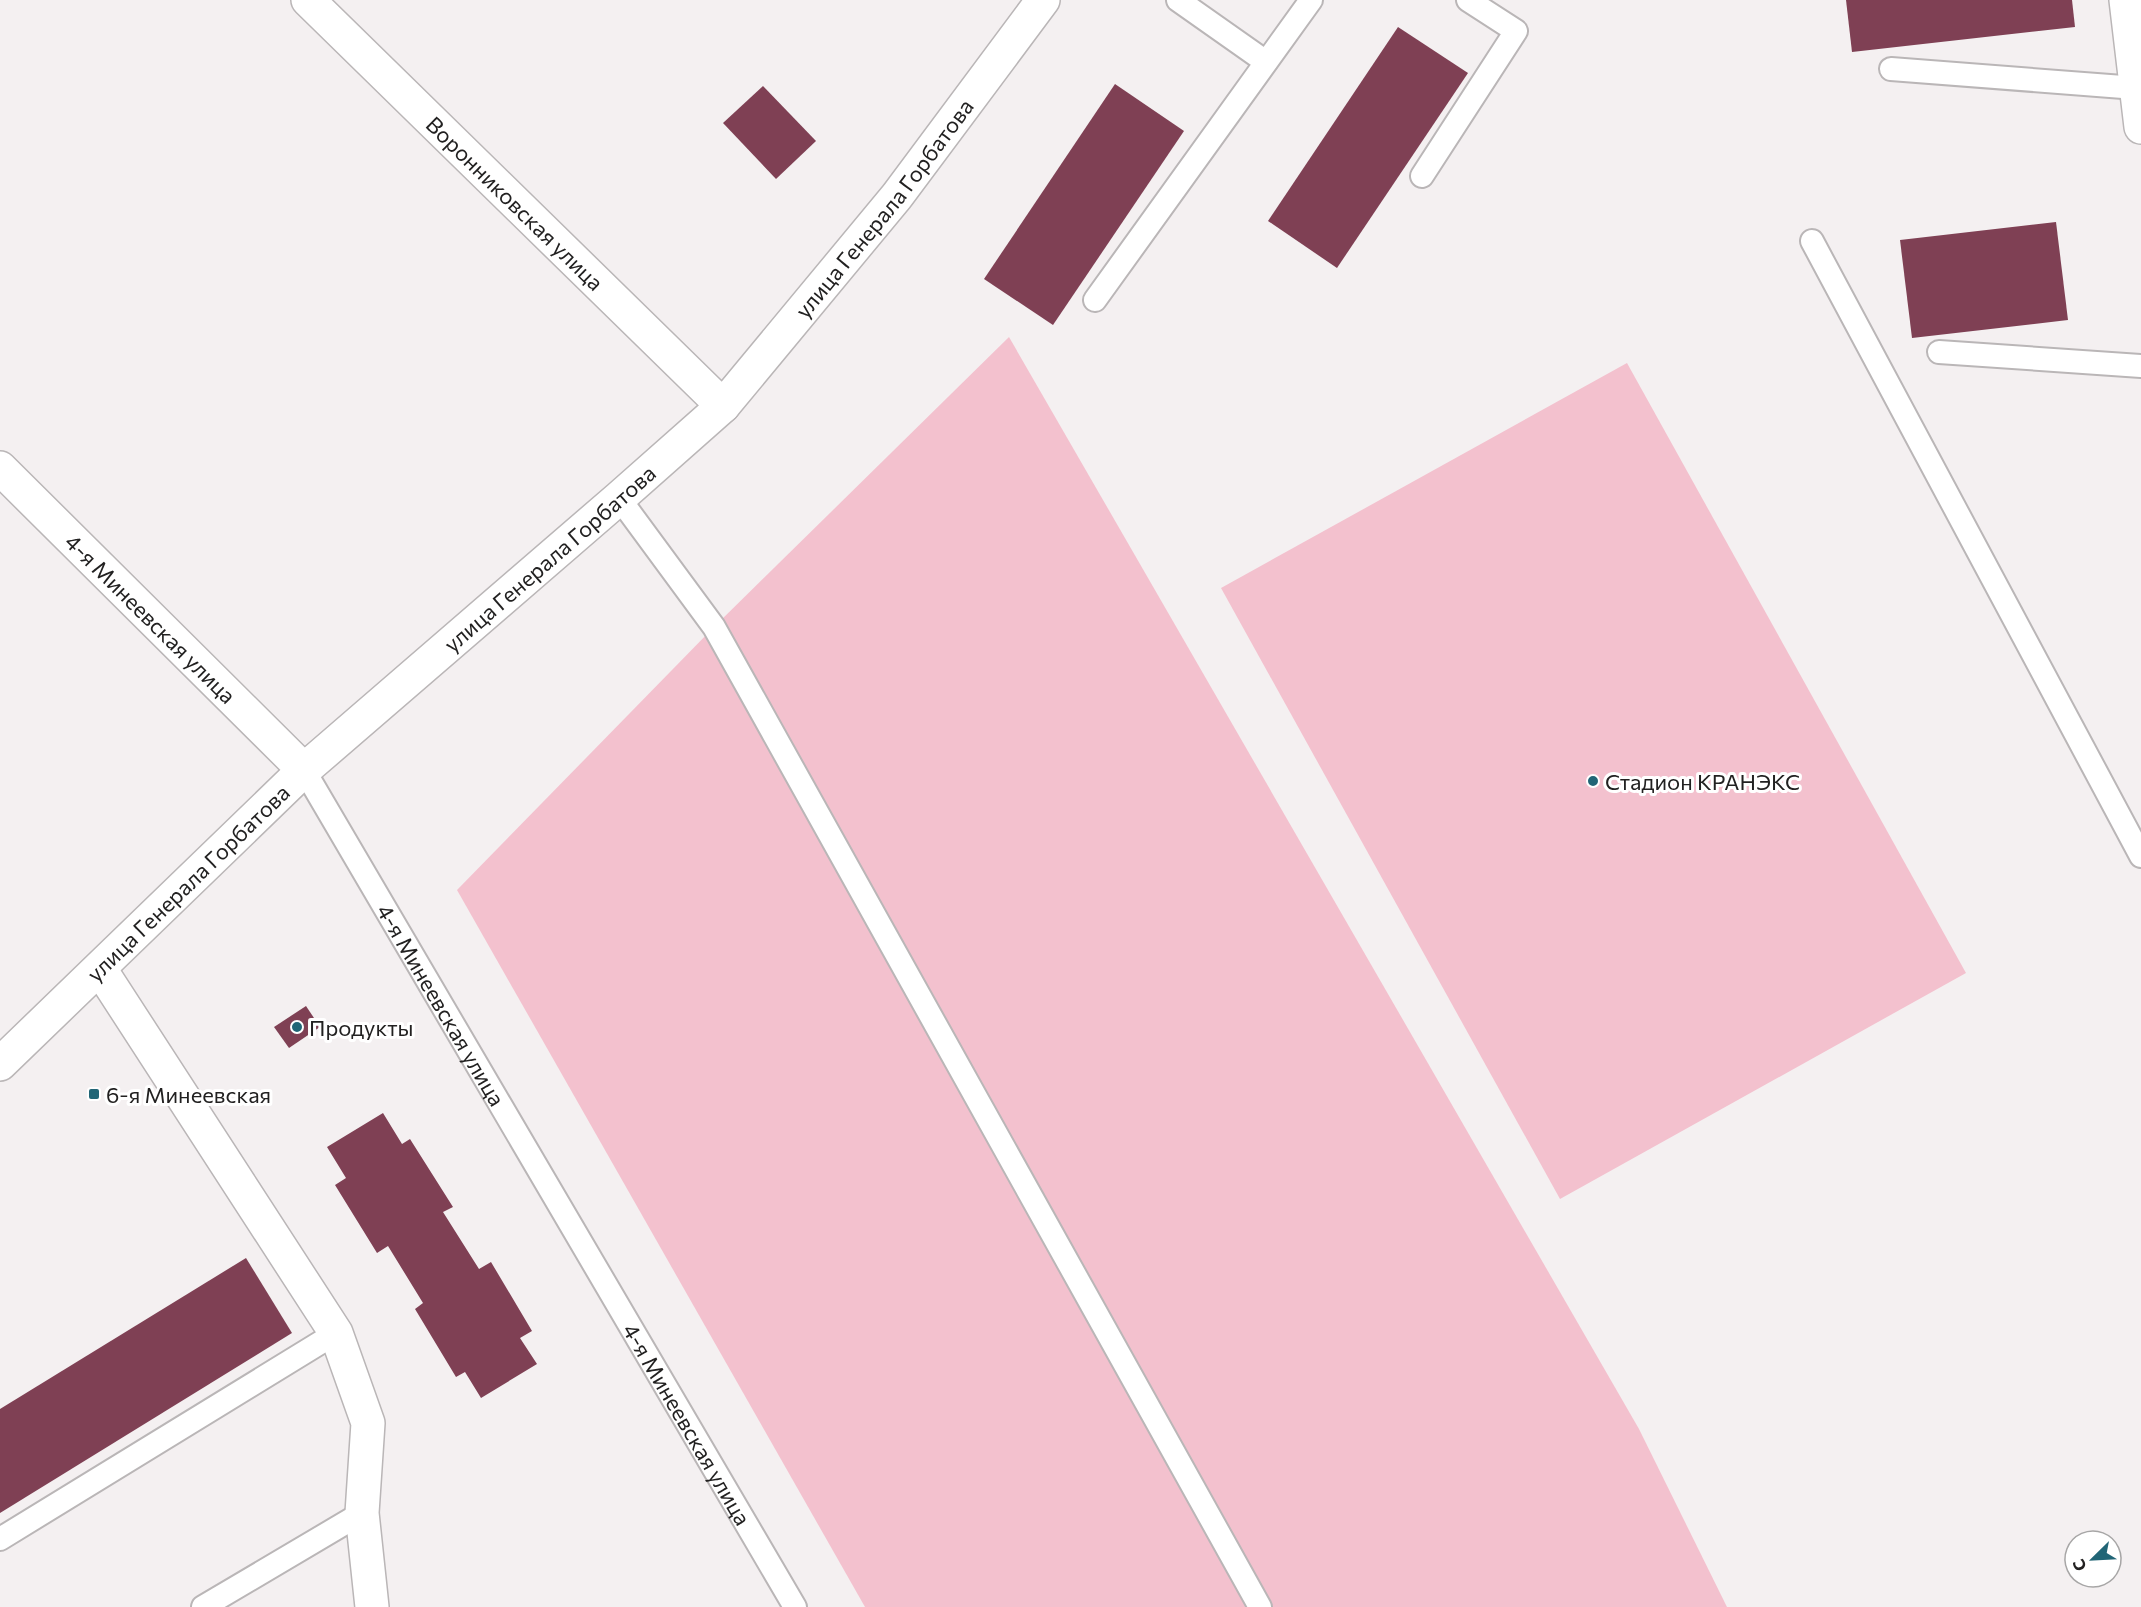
<svg xmlns="http://www.w3.org/2000/svg" width="2141" height="1607" font-family="Commissioner,sans-serif">
<style>
.green{fill:#f3c1ce}
.building{fill:#7f4054}
.lines{fill:none;stroke-linecap:round;stroke-linejoin:round}
.service-casing{stroke:#bab6b7;stroke-width:26}
.minor-casing{stroke:#bab6b7;stroke-width:36}
.tertiary-casing{stroke:#bab6b7;stroke-width:36}
.service{stroke:#fff;stroke-width:22}
.minor{stroke:#fff;stroke-width:33}
.tertiary{stroke:#fff;stroke-width:33}
.poi-dot{fill:#216576;stroke:#fff;stroke-width:2}
.labels{text-anchor:middle;dominant-baseline:central;stroke-width:6;stroke-linejoin:round;paint-order:stroke}
.street-label{font-size:22px;fill:#222121;stroke:#fff}
.poi-label{font-size:22px;fill:#222121;stroke:#fff;text-anchor:start}
</style>
<rect width="100%" height="100%" fill="#f4f0f1"/>
<!-- green -->
<g class="green">
<polygon points="1009,337 1639,1429 1727,1607 865,1607 457,890 714,627"/>
<polygon points="1627,363 1966,973 1560,1199 1221,588"/>
</g>
<!-- building -->
<g class="building">
<polygon points="1846,0 2072,0 2075,27 1852,52"/>
<polygon points="1398,27 1468,73 1337,268 1268,221"/>
<polygon points="1115,84 1184,131 1053,325 984,279"/>
<polygon points="763,86 816,141 776,179 723,123"/>
<polygon points="2056,222 2068,320 1912,338 1900,240"/>
<polygon points="306,1006 320,1027 289,1048 274,1027"/>
<polygon points="383,1113 402,1144 410,1139 453,1207 443,1212 479,1269 491,1262 532,1331 520,1338 537,1364 481,1398 465,1372 456,1377 415,1309 423,1303 388,1246 377,1253 335,1185 346,1178 327,1147"/>
<polygon points="246,1258 292,1333 0,1513 0,1409"/>
</g>
<g class="lines">
<!-- service casing -->
<g class="service-casing">
<g id="service">
<polyline points="1178,0 1266,62"/>
<polyline points="1891,69 2136,88"/>
<polyline points="1422,176 1516,31 1468,0"/>
<polyline points="1812,241 2141,856"/>
<polyline points="1095,300 1311,0"/>
<polyline points="1939,352 2141,366"/>
<polyline points="619,498 714,627 1260,1607"/>
<path id="s1" d="M304,770l491,837"/>
<polyline points="0,1539 336,1333"/>
<polyline points="203,1607 362,1513"/>
</g>
</g>
<!-- minor casing -->
<g class="minor-casing">
<g id="minor">
<path id="s2" d="M308,0l415,406"/>
<polyline points="2126,0 2141,127"/>
<path id="s3" d="M0,468l304,302"/>
<polyline points="100,969 336,1333 368,1423 362,1513 372,1607"/>
</g>
</g>
<!-- tertiary casing -->
<g class="tertiary-casing">
<g id="tertiary">
<path id="s4" d="M0,1064l304,-294 315,-272 104,-92 174,-210 146,-196"/>
</g>
</g>
<!-- service -->
<use href="#service" class="service"/>
<!-- minor -->
<use href="#minor" class="minor"/>
<!-- tertiary -->
<use href="#tertiary" class="tertiary"/>
</g>
<!-- markers -->
<g class="poi-dot">
<circle cx="1593" cy="781" r="6"/>
<circle cx="297" cy="1027" r="6"/>
<rect x="88" y="1088" width="12" height="12" rx="3"/>
</g>
<g class="labels">
<!-- street labels -->
<g class="street-label">
<text stroke="none"><textPath href="#s2" startOffset="290">Воронниковская улица</textPath></text>
<text stroke="none"><textPath href="#s4" startOffset="1233">улица Генерала Горбатова</textPath></text>
<text stroke="none"><textPath href="#s4" startOffset="747">улица Генерала Горбатова</textPath></text>
<text stroke="none"><textPath href="#s3" startOffset="213">4-я Минеевская улица</textPath></text>
<text stroke="none"><textPath href="#s4" startOffset="261">улица Генерала Горбатова</textPath></text>
<text stroke="none"><textPath href="#s1" startOffset="272">4-я Минеевская улица</textPath></text>
<text stroke="none"><textPath href="#s1" startOffset="758">4-я Минеевская улица</textPath></text>
</g>
<!-- poi labels -->
<g class="poi-label">
<text x="1605" y="781">Стадион КРАНЭКС</text>
<text x="309" y="1027">Продукты</text>
<text x="106" y="1094">6-я Минеевская</text>
</g>
</g>
<!-- north arrow -->
<g transform="translate(2093 1559) rotate(246)"><circle r="28" fill="#ffffff" stroke="#a7a6a6" stroke-width="1.5"/>
<path d="M0-4.5L10 22L0 15L-10 22Z" fill="#216576"/>
<text y="-9" font-size="16" font-weight="bold" text-anchor="middle" fill="#222121">С</text>
</g>
</svg>
